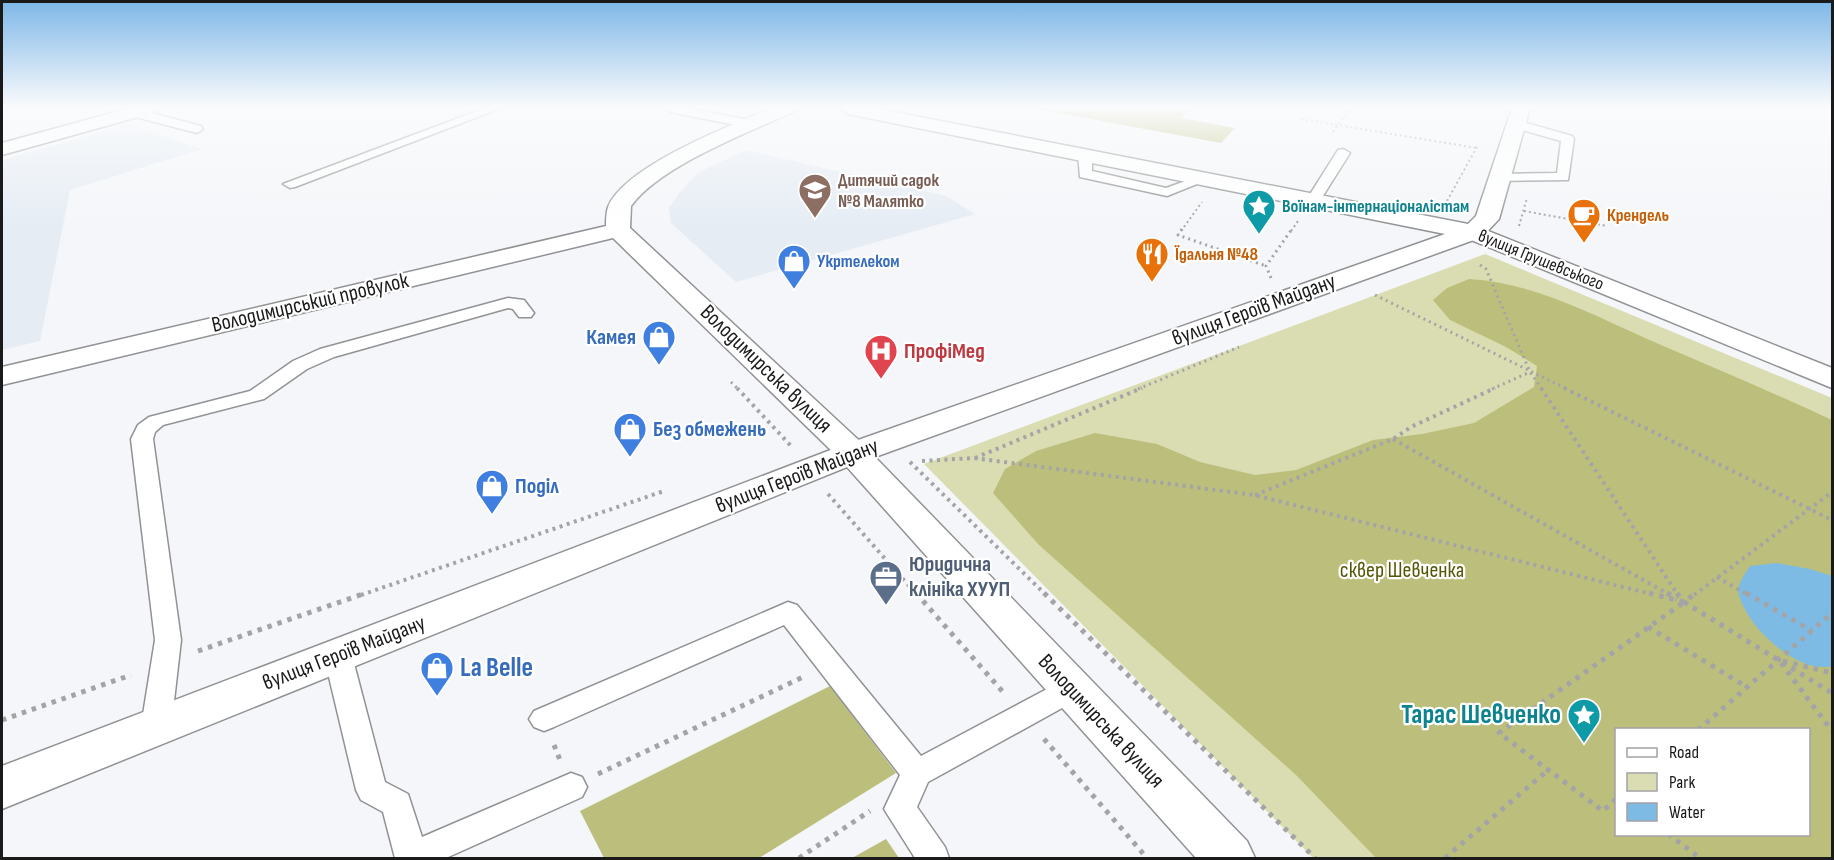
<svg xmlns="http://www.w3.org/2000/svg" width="1834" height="860" font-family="'Sofia Sans Condensed',sans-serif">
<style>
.built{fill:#e5ecf4}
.green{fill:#daddb2;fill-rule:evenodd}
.forest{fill:#bcbf7c;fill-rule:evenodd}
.water{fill:#7dbbe5}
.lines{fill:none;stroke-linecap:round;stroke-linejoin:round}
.lane-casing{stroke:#909294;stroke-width:3}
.street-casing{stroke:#909294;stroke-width:3}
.secondary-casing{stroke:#909294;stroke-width:3}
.path-far3{stroke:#a4a4a7;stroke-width:2;stroke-dasharray:2 3;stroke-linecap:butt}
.path-far2{stroke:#a4a4a7;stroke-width:3;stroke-dasharray:2 4;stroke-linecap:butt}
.path-far1{stroke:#a4a4a7;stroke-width:4;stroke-dasharray:3 4.5;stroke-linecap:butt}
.path{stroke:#a4a4a7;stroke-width:5;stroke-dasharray:4.5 6;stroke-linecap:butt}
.lane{fill:#fff;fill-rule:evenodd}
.street{fill:#fff;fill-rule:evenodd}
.secondary{fill:#fff;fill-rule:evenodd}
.labels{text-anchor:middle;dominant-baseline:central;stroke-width:4.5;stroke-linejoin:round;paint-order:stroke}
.far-education-label{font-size:18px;font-weight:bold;fill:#785e54;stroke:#fff;text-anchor:start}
.far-culture-label{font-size:18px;font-weight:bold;fill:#0d838f;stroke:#fff;text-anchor:start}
.far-food-label{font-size:18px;font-weight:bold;fill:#c56008;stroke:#fff;text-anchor:start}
.far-street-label{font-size:18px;fill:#1a1a1b;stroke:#fff}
.far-shop-label{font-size:18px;font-weight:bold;fill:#366cbe;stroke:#fff;text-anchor:start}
.street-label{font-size:22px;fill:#1a1a1b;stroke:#fff}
.shop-label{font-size:22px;font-weight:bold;fill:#366cbe;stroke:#fff;text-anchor:start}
.health-label{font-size:22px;font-weight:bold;fill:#be3a42;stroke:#fff;text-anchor:start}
.service-label{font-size:22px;font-weight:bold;fill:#4e5e75;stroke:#fff;text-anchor:start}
.park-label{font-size:22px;fill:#565705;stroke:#fff}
.near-shop-label{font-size:27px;font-weight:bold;fill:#366cbe;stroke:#fff;text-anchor:start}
.near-culture-label{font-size:27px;font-weight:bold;fill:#0d838f;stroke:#fff;text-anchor:end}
</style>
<rect width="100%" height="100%" fill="#f5f6f9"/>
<!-- built -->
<g class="built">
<polygon points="128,124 202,149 70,190 40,341 2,350 2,160"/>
<polygon points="746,150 946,196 975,214 736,282 671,223 669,208 680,192 699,172"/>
</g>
<!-- green -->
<path class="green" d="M1485,254l347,144v460h-519l-389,-394zM1616,730h192v104h-192z"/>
<!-- forest -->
<g class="forest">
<polygon points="1031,108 1192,108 1181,118 1235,128 1221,143"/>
<path d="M1469,279c64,4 118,33 176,59 62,27 125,53 187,82v438h-456l-80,-83 -258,-231 -45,-51 12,-24 31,-18 59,-18 62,11 43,18 55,13 41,-5 77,-30 49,-6 52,-11 60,-36 3,-21 -31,-19 -56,-27 -17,-20 14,-12zM1616,730h192v104h-192z"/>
<polygon points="830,686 896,773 759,858 604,858 580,811"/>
<polygon points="886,839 899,858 852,858"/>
</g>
<!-- water -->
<path class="water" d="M1777,563l33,6 22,7v91c-7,0 -16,0 -23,-2 -28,-9 -62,-41 -70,-70 -3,-10 6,-21 11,-29z"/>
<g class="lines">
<!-- lane casing -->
<g class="lane-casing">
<g id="lane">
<polygon points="132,108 201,126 203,129 197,133 128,115 128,109"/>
<polygon points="485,108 501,108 295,187 290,188 283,184"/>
<polygon points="664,108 685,108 750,120 756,124 750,128 670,112"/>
<polygon points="1516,120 1572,136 1574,139 1568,180 1496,181 1496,175 1501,174 1557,173 1561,141 1512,127 1512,121"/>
<polygon points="1343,149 1350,153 1321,199 1314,203 1309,202 1307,199 1338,150"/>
<polygon points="1085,150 1092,154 1092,171 1166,188 1205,174 1212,178 1167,196 1080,177 1078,154"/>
<polygon points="508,298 524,300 534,313 531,317 519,317 513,309 508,308 334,357 307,369 264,399 163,425 155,432 153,439 181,640 171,727 166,736 156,739 146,736 141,727 155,640 131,439 138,425 149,417 250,391 293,361 320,349"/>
<polygon points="788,602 797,605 921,756 1062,681 1072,678 1082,681 1086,689 1082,697 928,782 917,807 945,847 949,858 915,858 884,809 900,775 784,625 554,727 544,731 534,727 529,719 534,711"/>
<polygon points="338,645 348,649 352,656 385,782 408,794 422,837 571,773 582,777 587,787 582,797 446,858 395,858 383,812 361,800 356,790 324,656 328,649"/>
</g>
</g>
<!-- street casing -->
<g class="street-casing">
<g id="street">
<path d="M772,108h23l-2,4c-46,21 -133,54 -162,94l-1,22 235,218 5,7 -5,7 -12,3 -12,-3 -228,-222 -611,147v-18l604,-141c0,-6 0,-13 2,-19 17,-41 123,-82 164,-99z"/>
<polygon points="1473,225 1832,368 1832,388 1464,237 1461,232 1464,227"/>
</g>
</g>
<!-- secondary casing -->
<g class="secondary-casing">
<g id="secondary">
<polygon points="130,108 158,108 156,112 2,155 2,143"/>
<polygon points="839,108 874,108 1468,224 1476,216 1512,108 1530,108 1499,219 1482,237 875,457 1247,841 1255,858 1196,858 847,467 2,809 2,766 841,446 1445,234 848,114"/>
</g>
</g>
<!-- path-far3 -->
<g class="path-far3">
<polyline points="1301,119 1477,148"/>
<polyline points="1333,132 1350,108"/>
<polyline points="1447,201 1478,145"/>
<polyline points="1524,211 1607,226"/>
<polyline points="1519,226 1527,198"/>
<polyline points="1181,231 1202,202"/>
<polyline points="1291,231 1298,221"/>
</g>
<!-- path-far2 -->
<g class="path-far2">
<polyline points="1182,229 1178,235 1266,266"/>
<polyline points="1480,265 1486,269 1530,372 1542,389"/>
<polyline points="1271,278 1266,266 1292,229"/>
<polyline points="1375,295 1567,389"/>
<polyline points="731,382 738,389"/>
<polyline points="1138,389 1239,347"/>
<polyline points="1492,389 1530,372"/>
</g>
<!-- path-far1 -->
<g class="path-far1">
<polyline points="737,388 792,447"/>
<polyline points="1541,388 1678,595"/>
<polyline points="1564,388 1832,520"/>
<polyline points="1393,439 1670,595"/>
<polyline points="975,458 1142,388"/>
<polyline points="922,461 974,458 1254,495 1655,595"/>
<polyline points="910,462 1046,595"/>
<polyline points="828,494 917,595"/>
<polyline points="1255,495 1393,439 1411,427 1495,388"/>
<polyline points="1717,577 1748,595"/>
<polyline points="361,595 664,491"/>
<polyline points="1694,595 1832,492"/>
</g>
<!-- path -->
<g class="path">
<polyline points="916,593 1003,692"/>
<polyline points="1044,593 1315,858"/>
<polyline points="1649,593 1684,602 1696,593"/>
<polyline points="1667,593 1677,599"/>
<polyline points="1677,593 1683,602"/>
<polyline points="1746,593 1812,631"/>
<polyline points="1684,602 1832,693"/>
<polyline points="1648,627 1747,687"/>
<polyline points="198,651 366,593"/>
<polyline points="1783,661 1832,673"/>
<polyline points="1781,663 1832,731"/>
<polyline points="2,720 131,675"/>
<polyline points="1698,730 1832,613"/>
<polyline points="1044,739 1147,858"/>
<polyline points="554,745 560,760"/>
<polyline points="598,774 803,677"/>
<polyline points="1616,799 1603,811 1499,733 1683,603"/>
<polyline points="1668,834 1700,858"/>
<polyline points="799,858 870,811"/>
<polyline points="1445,858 1547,771"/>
</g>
<!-- lane -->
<use href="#lane" class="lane"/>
<!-- street -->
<use href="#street" class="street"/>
<!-- secondary -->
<use href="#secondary" class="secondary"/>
</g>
<!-- sky -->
<linearGradient id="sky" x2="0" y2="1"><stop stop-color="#7db7e7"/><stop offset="0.47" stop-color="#fafbfc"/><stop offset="1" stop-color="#fafbfc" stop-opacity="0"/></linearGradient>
<rect width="1834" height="228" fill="url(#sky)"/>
<!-- icons -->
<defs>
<g id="school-pin" transform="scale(1.725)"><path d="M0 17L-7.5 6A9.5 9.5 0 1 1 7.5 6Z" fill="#8d6e63" stroke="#fff"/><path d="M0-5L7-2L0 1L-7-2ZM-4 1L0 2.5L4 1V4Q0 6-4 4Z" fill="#fff"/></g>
<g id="sight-pin" transform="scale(1.725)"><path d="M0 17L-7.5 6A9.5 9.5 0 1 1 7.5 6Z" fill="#0f9aa8" stroke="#fff"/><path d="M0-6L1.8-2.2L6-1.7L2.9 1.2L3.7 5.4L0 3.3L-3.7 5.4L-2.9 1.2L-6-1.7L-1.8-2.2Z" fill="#fff"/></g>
<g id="cafe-pin" transform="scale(1.725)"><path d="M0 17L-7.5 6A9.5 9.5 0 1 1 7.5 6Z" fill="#e8710a" stroke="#fff"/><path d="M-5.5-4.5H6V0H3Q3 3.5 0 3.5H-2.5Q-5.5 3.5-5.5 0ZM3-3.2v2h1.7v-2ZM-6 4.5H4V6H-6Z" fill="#fff"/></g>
<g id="restaurant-pin" transform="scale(1.725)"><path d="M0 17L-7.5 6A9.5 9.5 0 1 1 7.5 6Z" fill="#e8710a" stroke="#fff"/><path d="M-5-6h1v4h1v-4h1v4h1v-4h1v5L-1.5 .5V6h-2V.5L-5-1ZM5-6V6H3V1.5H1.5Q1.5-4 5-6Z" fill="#fff"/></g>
<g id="shop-pin" transform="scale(1.725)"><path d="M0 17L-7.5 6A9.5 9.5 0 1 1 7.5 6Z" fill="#3f7fe0" stroke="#fff"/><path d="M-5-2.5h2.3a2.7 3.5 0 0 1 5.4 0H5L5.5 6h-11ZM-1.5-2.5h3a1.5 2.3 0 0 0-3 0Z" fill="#fff"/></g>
<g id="hospital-pin" transform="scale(1.725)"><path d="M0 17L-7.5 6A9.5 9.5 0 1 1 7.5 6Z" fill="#e0444e" stroke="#fff"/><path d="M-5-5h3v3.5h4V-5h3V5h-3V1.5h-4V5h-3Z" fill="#fff"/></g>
<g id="office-pin" transform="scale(1.725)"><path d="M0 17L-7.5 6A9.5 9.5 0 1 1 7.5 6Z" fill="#5c6f8a" stroke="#fff"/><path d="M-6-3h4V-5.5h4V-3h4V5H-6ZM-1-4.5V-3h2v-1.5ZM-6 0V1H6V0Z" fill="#fff"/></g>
</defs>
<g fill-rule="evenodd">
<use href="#school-pin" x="815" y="190"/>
<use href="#sight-pin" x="1259" y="206"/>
<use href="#cafe-pin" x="1584" y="215"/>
<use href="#restaurant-pin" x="1152" y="254"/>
<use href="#shop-pin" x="794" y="261"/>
<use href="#shop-pin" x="659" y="337"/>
<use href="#hospital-pin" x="881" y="351"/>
<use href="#shop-pin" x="630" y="429"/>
<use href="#shop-pin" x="492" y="486"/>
<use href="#office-pin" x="886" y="577"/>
<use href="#shop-pin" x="437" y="668"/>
<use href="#sight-pin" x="1584" y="715"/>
</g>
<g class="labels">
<!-- far-education labels -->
<g class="far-education-label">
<text x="838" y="180">Дитячий садок<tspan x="838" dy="21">№8 Малятко</tspan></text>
</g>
<!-- far-culture labels -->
<g class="far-culture-label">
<text x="1282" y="206">Воїнам-інтернаціоналістам</text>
</g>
<!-- far-food labels -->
<g class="far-food-label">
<text x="1607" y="215">Крендель</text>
<text x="1175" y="254">Їдальня №48</text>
</g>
<!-- far-street labels -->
<g class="far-street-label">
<text transform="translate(1541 260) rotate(22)">вулиця Грушевського</text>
</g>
<!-- far-shop labels -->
<g class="far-shop-label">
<text x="817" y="261">Укртелеком</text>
</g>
<!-- street labels -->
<g class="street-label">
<text transform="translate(310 303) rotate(-13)">Володимирський провулок</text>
<text transform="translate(1254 310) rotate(-20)">вулиця Героїв Майдану</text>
<text transform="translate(766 369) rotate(44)">Володимирська вулиця</text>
<text transform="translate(797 476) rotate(-21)">вулиця Героїв Майдану</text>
<text transform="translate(344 653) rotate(-21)">вулиця Героїв Майдану</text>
<text transform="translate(1101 721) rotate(47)">Володимирська вулиця</text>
</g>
<!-- shop labels -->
<g class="shop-label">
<text x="636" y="337" text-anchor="end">Камея</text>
<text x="653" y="429">Без обмежень</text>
<text x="515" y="486">Поділ</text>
</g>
<!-- health labels -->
<g class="health-label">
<text x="904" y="351">ПрофіМед</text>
</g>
<!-- service labels -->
<g class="service-label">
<text x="909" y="564">Юридична<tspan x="909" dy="25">клініка ХУУП</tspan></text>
</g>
<!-- park labels -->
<g class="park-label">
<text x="1402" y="570">сквер Шевченка</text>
</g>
<!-- near-shop labels -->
<g class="near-shop-label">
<text x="460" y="668">La Belle</text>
</g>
<!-- near-culture labels -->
<g class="near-culture-label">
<text x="1561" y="715">Тарас Шевченко</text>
</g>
</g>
<!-- border -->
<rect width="1834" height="860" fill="none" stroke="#1a1a1b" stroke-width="6"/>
<!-- legend -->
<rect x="1615" y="728" width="195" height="108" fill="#ffffff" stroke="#a3a3a4" stroke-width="1.5"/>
<rect x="1627" y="748" width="30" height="9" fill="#ffffff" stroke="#a3a3a4" stroke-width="1.5"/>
<text x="1669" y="758" font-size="18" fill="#1a1a1b">Road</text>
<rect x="1627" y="773" width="30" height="18" fill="#daddb2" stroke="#a3a3a4" stroke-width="1.5"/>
<text x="1669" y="788" font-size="18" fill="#1a1a1b">Park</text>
<rect x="1627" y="803" width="30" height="18" fill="#7dbbe5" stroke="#a3a3a4" stroke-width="1.5"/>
<text x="1669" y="818" font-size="18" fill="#1a1a1b">Water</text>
</svg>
